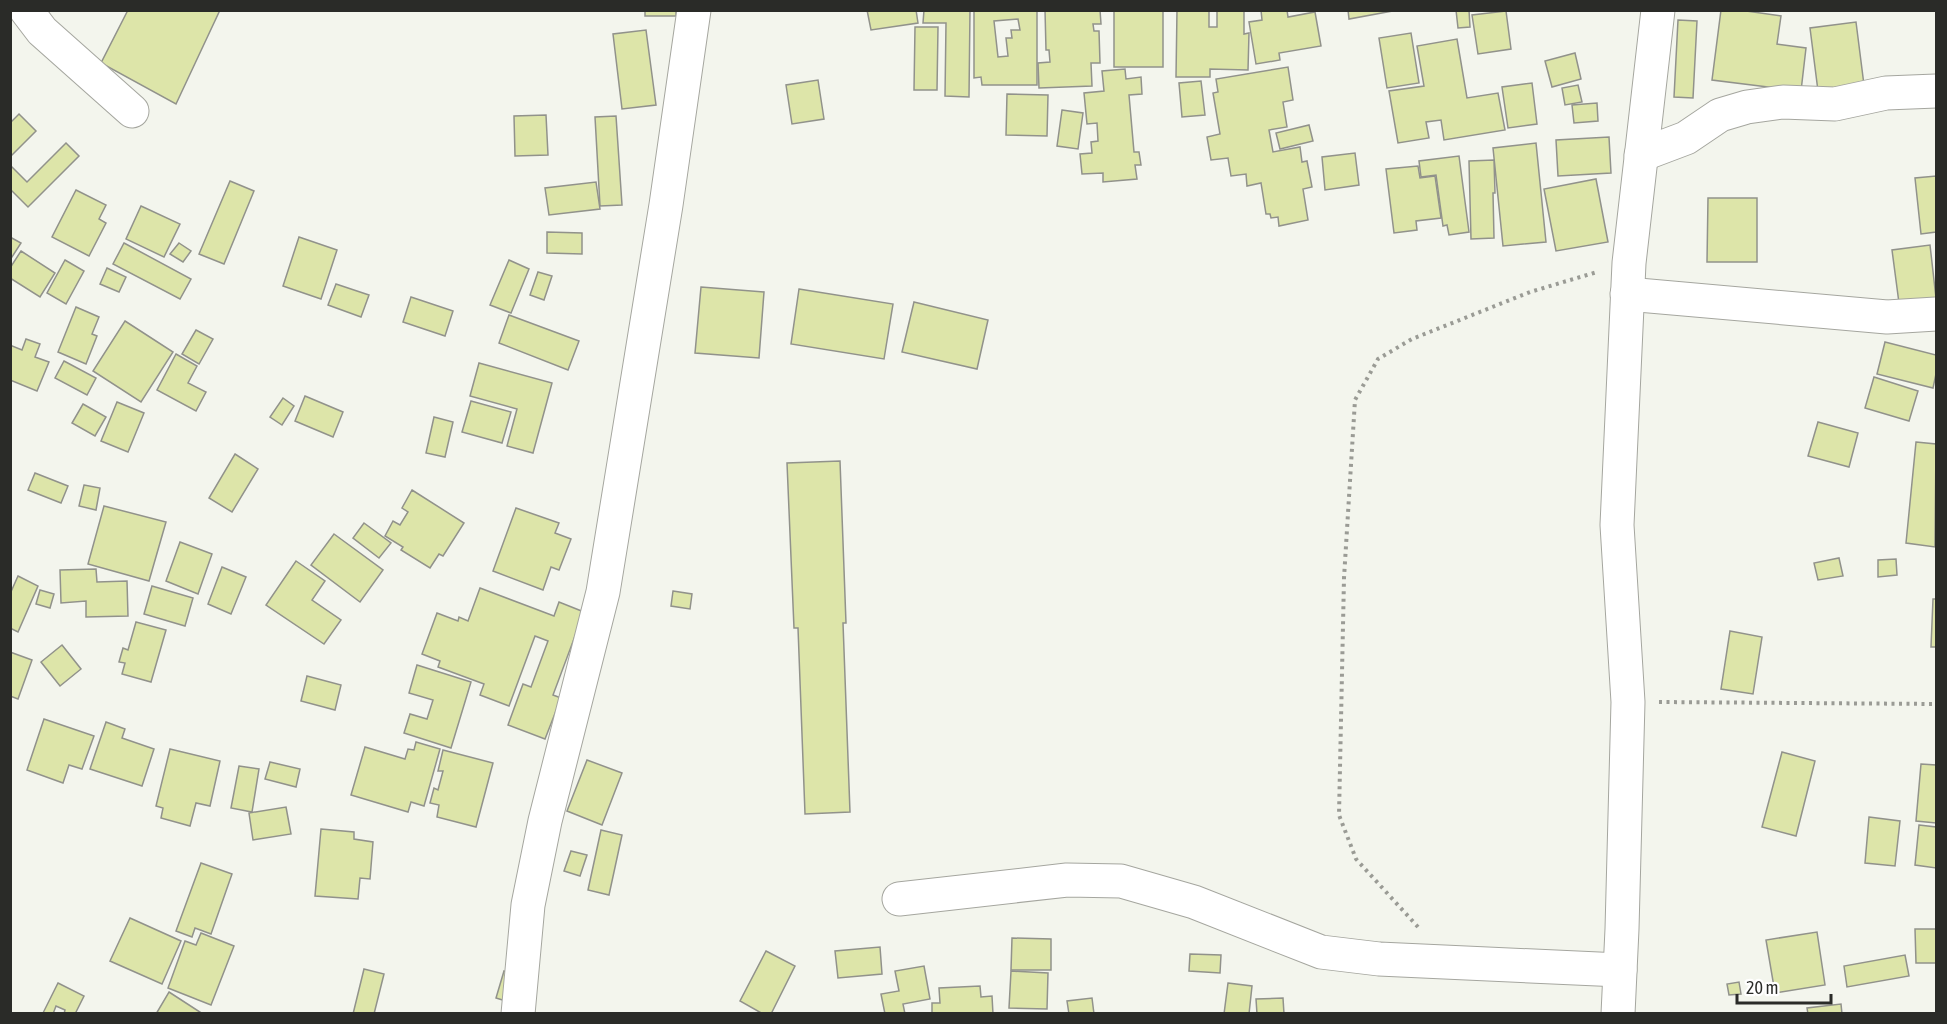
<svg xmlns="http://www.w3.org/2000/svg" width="1947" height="1024" font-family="'Asap Condensed',sans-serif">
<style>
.building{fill:#dde5a9;stroke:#91928b;stroke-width:1.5;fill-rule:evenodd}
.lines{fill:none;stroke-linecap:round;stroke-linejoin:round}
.minor-casing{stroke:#a5a69f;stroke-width:35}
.path{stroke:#9a9b95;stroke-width:4;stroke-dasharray:3 4.5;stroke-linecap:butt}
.minor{stroke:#fff;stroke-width:33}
</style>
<rect width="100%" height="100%" fill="#f3f5ed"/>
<!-- building -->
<g class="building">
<polygon points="128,10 220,10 176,104 101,63"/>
<rect x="645" y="10" width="31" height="6"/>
<polygon points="867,10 916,10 918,23 871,30"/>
<polygon points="924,10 970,10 969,97 945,96 946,23 923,23"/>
<path d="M974,10h63v75h-55l-1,-8 -7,1zM1018,19l2,11h-9l1,8h-6l2,18 -10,1 -4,-36z"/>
<polygon points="1045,10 1100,10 1101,24 1093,24 1094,31 1099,31 1100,63 1091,63 1092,86 1039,88 1038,63 1050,62 1049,50 1046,50"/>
<rect x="1114" y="10" width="49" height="57"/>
<polygon points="1177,10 1209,10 1209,27 1217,27 1217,10 1244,10 1244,34 1249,33 1248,70 1210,69 1210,77 1176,77"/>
<polygon points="1261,10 1287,10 1288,17 1315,12 1321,46 1279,53 1280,60 1256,64 1249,22 1262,20"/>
<polygon points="1348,10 1398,10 1349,19"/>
<polygon points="1456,10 1469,10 1470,27 1458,28"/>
<polygon points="1721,10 1739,10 1781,16 1777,44 1806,48 1801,91 1712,80"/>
<polygon points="1506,11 1511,49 1478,54 1472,15"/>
<polygon points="1678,20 1697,21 1693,98 1674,97"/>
<polygon points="1856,22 1864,85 1818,91 1810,28"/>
<polygon points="915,27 938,27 937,90 914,90"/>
<polygon points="646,30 656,105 622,109 613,34"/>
<polygon points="1411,33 1419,83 1387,88 1379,38"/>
<polygon points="1457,39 1467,98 1498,93 1505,130 1444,140 1441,120 1426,122 1429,138 1398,143 1389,91 1424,86 1417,46"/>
<polygon points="1575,53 1581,79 1552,87 1545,61"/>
<polygon points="1288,67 1293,100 1283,102 1287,127 1269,130 1273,152 1300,147 1302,162 1307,161 1312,187 1303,189 1308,220 1279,226 1278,217 1271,218 1270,214 1266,214 1261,183 1247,186 1246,174 1231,176 1228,158 1211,160 1207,137 1220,134 1213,93 1218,92 1216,79"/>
<polygon points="1125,69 1126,79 1141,77 1142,94 1129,95 1134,152 1139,152 1141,165 1135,165 1137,179 1103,182 1103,173 1082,174 1080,154 1092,153 1091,142 1098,141 1097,123 1087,124 1084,93 1104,91 1102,71"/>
<polygon points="818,80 824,119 792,124 786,85"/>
<polygon points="1201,81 1205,115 1182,117 1179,83"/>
<polygon points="1532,83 1537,124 1508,128 1502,87"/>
<polygon points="1578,85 1582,102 1565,105 1562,88"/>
<polygon points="1007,94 1048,95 1047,136 1006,135"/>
<polygon points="1597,103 1598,121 1574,123 1572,105"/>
<polygon points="1062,110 1083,113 1078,149 1057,146"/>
<polygon points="19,114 36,131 10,157 10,123"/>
<polygon points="546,115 548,155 515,156 514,116"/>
<polygon points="616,116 622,205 600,206 595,117"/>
<polygon points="1309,125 1313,141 1280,149 1276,133"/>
<polygon points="1609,137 1611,173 1558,176 1556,140"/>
<polygon points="66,143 79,156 28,207 10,189 10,165 27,182"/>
<polygon points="1536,143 1546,242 1503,246 1493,148"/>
<polygon points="1355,153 1359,185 1325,190 1322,157"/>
<polygon points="1459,156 1469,232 1449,235 1447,225 1443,226 1436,175 1421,177 1419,161"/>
<polygon points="1494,160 1495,193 1493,193 1494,238 1471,239 1469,161"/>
<polygon points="1418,166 1420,178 1435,176 1441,218 1416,221 1417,230 1394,233 1386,169"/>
<polygon points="1936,176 1936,232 1921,234 1915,178"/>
<polygon points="1596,179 1608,242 1556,251 1544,189"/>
<polygon points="230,181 254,191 224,264 199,254"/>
<polygon points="596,182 600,209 549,215 545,188"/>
<polygon points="76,190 106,205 99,219 106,223 89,256 52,237"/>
<polygon points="1708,198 1757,198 1757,262 1707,262"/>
<polygon points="141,206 180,224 164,257 126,239"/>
<polygon points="547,232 582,233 582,254 547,253"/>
<polygon points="10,237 21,243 10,260"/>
<polygon points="299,237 337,250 321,299 283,286"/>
<polygon points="124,243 191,279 180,299 113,264"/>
<polygon points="179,243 191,251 183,262 170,254"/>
<polygon points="1930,245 1936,298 1899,303 1892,250"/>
<polygon points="21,251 55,273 40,297 10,278 10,268"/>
<polygon points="65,260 84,271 66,304 47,293"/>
<polygon points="509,260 529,269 511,313 490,305"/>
<polygon points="107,268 126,277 119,292 100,284"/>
<polygon points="538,272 552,276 544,300 530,295"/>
<polygon points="336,284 369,295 361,317 328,305"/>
<polygon points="701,287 764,292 759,358 695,353"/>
<polygon points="799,289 893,304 884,359 791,344"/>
<polygon points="411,297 453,311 445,336 403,322"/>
<polygon points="914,302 988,320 977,369 902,352"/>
<polygon points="76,307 99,317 92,334 97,336 86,364 58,352"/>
<polygon points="509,315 579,341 568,370 499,343"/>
<polygon points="125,321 173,352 141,402 93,371"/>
<polygon points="196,330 213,339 199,364 182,354"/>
<polygon points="26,339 40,344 35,357 49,362 37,391 10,380 10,345 22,350"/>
<polygon points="1885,342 1936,355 1936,374 1933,388 1877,374"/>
<polygon points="176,354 197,366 188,383 206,392 196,411 157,390"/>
<polygon points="64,361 96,378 87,395 55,378"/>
<polygon points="479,363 552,383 533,453 507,446 517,409 470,396"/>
<polygon points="1874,377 1918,391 1909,421 1865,408"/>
<polygon points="305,396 343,412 333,437 295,421"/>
<polygon points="283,398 294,406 282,425 270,417"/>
<polygon points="471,401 511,412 502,443 462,432"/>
<polygon points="117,402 144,413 128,452 101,441"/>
<polygon points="83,404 106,417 95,436 72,423"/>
<polygon points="434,417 453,422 445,457 426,453"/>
<polygon points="1818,422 1858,433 1849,467 1808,456"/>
<polygon points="1916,442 1936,444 1935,547 1906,543"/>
<polygon points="235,454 258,469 232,512 209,498"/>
<polygon points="840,461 846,623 843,623 850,812 805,814 798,628 794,628 787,463"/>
<polygon points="35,473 68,486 61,503 28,490"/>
<polygon points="84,485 100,488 96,510 79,506"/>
<polygon points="412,490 464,523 443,556 439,554 430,568 401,550 403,547 385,536 393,521 400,525 408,512 402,508"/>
<polygon points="104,506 166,522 149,581 88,564"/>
<polygon points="516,508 559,523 555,533 571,539 559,570 551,567 543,590 493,571"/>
<polygon points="364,523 391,543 379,558 353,538"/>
<polygon points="334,534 383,570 360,602 311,565"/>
<polygon points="180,542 212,554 198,594 166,581"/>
<polygon points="1839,558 1843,576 1818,580 1814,563"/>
<polygon points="1896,559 1897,575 1878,577 1878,560"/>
<polygon points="296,561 325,581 312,600 341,620 324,644 266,605"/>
<polygon points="222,567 246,577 231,614 208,604"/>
<polygon points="96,569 97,582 127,581 128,616 86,617 86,601 61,603 60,570"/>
<polygon points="18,576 38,586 18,632 10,628 10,594"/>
<polygon points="152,586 193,598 185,626 144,614"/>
<polygon points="480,588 554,616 559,602 584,612 553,695 561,698 545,739 508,725 523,684 531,687 548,641 535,636 509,706 480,695 484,684 438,667 440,661 422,654 437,613 458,621 459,617 468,621"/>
<polygon points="40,590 54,594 50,608 36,604"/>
<polygon points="673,591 692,594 690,609 671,606"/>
<polygon points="1933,599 1936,599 1936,647 1931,647"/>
<polygon points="136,622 166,630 151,682 122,674 125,663 119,662 123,648 128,650"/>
<polygon points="1730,631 1762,637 1753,694 1721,689"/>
<polygon points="62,645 81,669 60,686 41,662"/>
<polygon points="10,652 32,660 18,699 10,696"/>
<polygon points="417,665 471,682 451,748 404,733 410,714 427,719 433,700 409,693"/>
<polygon points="307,676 341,685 335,710 301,701"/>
<polygon points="44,719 94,736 82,769 69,765 63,783 27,770"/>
<polygon points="106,722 125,729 122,738 154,749 142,786 90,769"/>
<polygon points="416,742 440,749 424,806 411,802 408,812 351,795 365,747 405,759 408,749 414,750"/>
<polygon points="170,749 220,761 210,806 196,803 190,826 161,818 163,808 156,806"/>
<polygon points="443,750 493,763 476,827 437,817 439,805 430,803 434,788 438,790 443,771 438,771"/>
<polygon points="1782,752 1815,761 1796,836 1762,827"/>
<polygon points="587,760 622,773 602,825 567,811"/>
<polygon points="270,762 300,769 296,787 265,779"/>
<polygon points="1921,764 1936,765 1936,823 1916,821"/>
<polygon points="239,766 259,769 252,812 231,808"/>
<polygon points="286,807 291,834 253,840 249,813"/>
<polygon points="1869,817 1900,821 1895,866 1865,863"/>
<polygon points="1919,825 1936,827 1936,868 1915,865"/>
<polygon points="321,829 354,832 354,839 373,842 370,879 360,878 358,899 315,896"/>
<polygon points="601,830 622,835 609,895 588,890"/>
<polygon points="571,851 587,855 580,876 564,871"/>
<polygon points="201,863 232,874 211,934 195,928 192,937 176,931"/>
<polygon points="130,918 181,941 162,984 110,961"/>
<polygon points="1915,929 1936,929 1936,963 1916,963"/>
<polygon points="1817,932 1825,985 1775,993 1766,940"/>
<polygon points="201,933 234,946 211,1005 168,988 185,941 196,945"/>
<polygon points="1012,938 1051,939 1051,970 1011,970"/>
<polygon points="880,947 882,974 838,978 835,951"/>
<polygon points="766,951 795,966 771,1014 763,1014 740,1001"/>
<polygon points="1190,954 1221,955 1220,973 1189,971"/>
<polygon points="1905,955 1909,976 1847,987 1844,966"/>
<polygon points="924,966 930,999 903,1004 905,1014 885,1014 881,994 899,991 895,971"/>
<polygon points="364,969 384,974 374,1014 353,1014"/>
<polygon points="504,971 516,974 509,1002 496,998"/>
<polygon points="1011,971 1048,973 1047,1009 1009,1008"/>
<polygon points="1739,982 1741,994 1729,995 1727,984"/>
<polygon points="58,983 84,996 75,1014 64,1014 65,1010 56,1006 53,1014 43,1013"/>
<polygon points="1228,983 1252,986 1249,1014 1224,1014"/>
<polygon points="980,986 981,997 992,996 993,1014 932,1014 932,1003 940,1003 939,988"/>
<polygon points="169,992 203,1014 156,1014"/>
<polygon points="1092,998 1094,1014 1069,1014 1067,1001"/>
<polygon points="1283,998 1284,1014 1257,1014 1256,999"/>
<polygon points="1841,1004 1842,1014 1808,1014 1807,1008"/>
</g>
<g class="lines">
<!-- minor casing -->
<g class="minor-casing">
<g id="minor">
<polyline points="26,10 42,31 132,111"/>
<polyline points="1641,155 1686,138 1720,115 1747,107 1783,102 1835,104 1886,93 1936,91"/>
<polyline points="1627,294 1887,317 1936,314"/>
<polyline points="899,899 1067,880 1121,881 1194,902 1321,952 1379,959 1620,970"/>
<polyline points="518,1014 528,905 545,821 603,592 666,205 694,10"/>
<polyline points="1618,1014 1622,929 1628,702 1617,525 1629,263 1658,10"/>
</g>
</g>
<!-- path -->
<g class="path">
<polyline points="1659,702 1936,704"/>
<polyline points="1418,927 1356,859 1339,815 1344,578 1355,400 1378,359 1412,339 1530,292 1597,272"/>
</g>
<!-- minor -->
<use href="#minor" class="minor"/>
</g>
<!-- border -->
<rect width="1947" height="1024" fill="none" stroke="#2a2b28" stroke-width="24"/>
<!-- scale -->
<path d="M1737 994v9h94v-9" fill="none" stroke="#2a2b28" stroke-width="3"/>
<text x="1746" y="994" font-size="18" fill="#2a2b28" stroke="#ffffff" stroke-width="4.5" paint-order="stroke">20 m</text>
</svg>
